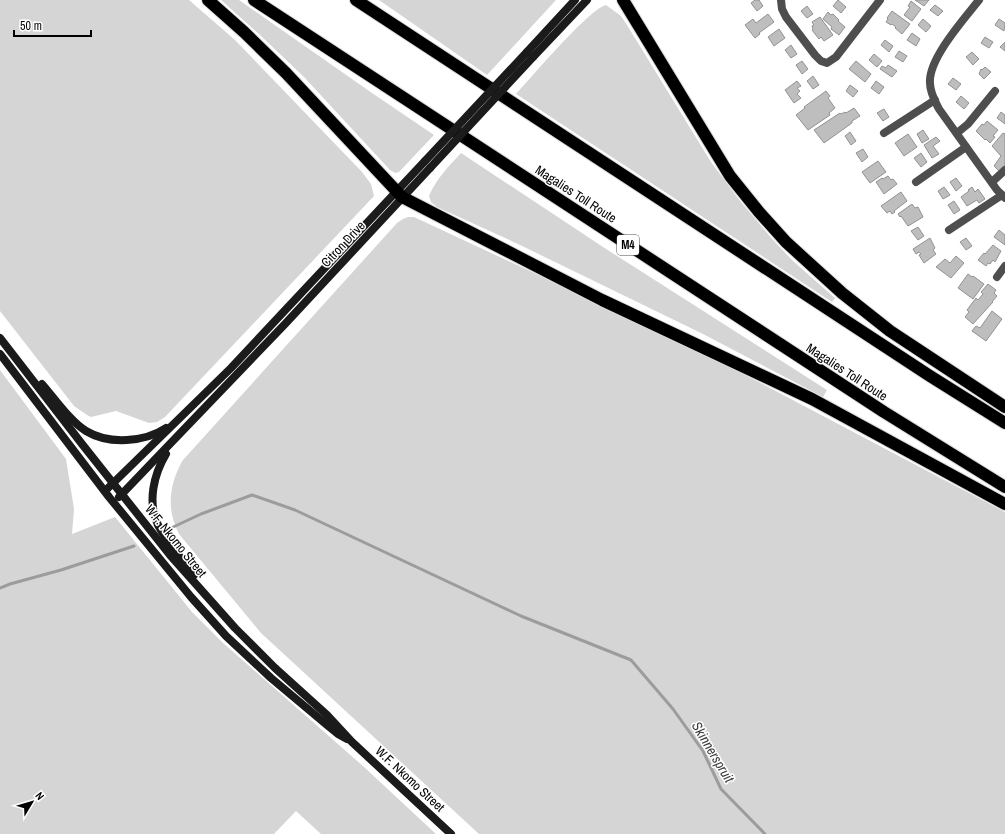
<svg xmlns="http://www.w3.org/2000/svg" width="1005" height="834" font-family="'Archivo Narrow',sans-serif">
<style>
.green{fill:#d5d5d5}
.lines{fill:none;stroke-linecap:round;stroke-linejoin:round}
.stream{stroke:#9c9c9c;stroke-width:3}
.building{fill:#bebebe;stroke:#929292}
.highway-casing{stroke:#dbdbdb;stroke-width:14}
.street{stroke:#4e4e4e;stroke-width:8}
.secondary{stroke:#1b1b1b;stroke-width:8}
.highway{stroke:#000;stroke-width:12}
.secondary-bridge{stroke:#1b1b1b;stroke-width:8}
.labels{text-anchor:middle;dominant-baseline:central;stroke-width:3;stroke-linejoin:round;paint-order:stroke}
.shield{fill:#fff;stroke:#4c4c4c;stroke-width:1}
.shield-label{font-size:12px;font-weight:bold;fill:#000}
.street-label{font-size:13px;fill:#000;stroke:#fff}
.water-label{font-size:14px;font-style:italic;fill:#3d3d3d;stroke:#fff}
</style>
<rect width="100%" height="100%" fill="#fff"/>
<!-- green -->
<g class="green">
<polygon points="0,0 189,0 235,40 362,172 371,184 374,196 165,417 157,422 149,423 116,411 91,417 87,415 74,406 0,311"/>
<polygon points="221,0 239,0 372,93 434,135 399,172 395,173 390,170 304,77 260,35"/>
<polygon points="379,0 556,0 487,75"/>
<path d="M606,5l15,11 6,9 84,137 29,39 34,40 19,20 42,37 -3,4 -316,-208c15,-16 73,-85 90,-89z"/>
<path d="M461,153l142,94 224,143 -4,7 -120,-63 -185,-90 -81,-37 -6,-5 -2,-6c7,-17 20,-30 32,-43z"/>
<path d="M408,217h6l193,90 110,53 288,152v322h-526l-218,-201 -82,-99c-13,-25 -10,-50 4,-74l214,-237 6,-4z"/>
<polygon points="0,370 66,459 74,509 72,534 115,517 192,612 223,643 364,767 436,834 321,834 296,811 274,834 0,834"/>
</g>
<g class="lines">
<!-- stream -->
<g class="stream">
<polyline points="171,528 201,514 252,495 295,510 521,616 631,660 673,709 703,751 721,789 765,834"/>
<polyline points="0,588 10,584 61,570 134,546"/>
</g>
</g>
<!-- building -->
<g class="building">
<polygon points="755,0 759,0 763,6 757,11 751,3"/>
<polygon points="838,0 846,7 841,13 833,6"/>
<polygon points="915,0 929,0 924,6"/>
<polygon points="911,1 921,9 912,21 904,15 910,7 908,6"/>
<polygon points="935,5 943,11 938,16 930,10"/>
<polygon points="807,6 813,14 807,18 801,11"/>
<polygon points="892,11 910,24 902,34 895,28 896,27 892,24 891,25 886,22 888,19 887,18"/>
<polygon points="828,12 831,15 833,14 839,20 838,21 845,27 839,35 831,29 832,27 823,19"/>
<polygon points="768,14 774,22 759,33 760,34 755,38 745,25 753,19 756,23"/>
<polygon points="820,17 833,35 824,41 821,37 819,39 812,30 813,29 812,26 814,25 812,22"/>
<polygon points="923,19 931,26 926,32 918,25"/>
<polygon points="999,19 1005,23 1004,31 995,25"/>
<polygon points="779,29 785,38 774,46 768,37"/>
<polygon points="912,33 920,39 916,46 907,40"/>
<polygon points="985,37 993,42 989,48 981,43"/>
<polygon points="885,40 893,46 889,52 881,45"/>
<polygon points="1005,42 1005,51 1000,47"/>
<polygon points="791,45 797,54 791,58 785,50"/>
<polygon points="899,51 907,56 903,62 895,57"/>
<polygon points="972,52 979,59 973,65 966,57"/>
<polygon points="874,54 882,61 877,67 869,60"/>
<polygon points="802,61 808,69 802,74 796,65"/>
<polygon points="856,61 871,74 865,82 849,69"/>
<polygon points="888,65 897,71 892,77 880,69 882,66 886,68"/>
<polygon points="985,67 991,72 984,79 979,74 981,69 982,70"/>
<polygon points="813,76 819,85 813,89 807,81"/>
<polygon points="953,78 961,84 956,90 948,84"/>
<polygon points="797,81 801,86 797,88 800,91 797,94 801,98 794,103 785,90"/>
<polygon points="876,81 884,87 879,94 871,88"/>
<polygon points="850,85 858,91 853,97 846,91"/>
<polygon points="826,91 830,96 828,98 835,108 829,113 830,115 808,130 796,115 805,108 804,107"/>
<polygon points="961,96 969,103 964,109 956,102"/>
<polygon points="854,108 860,116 852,121 852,123 824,143 814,130 840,113 841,114 845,112 846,113"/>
<polygon points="884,109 889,117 883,121 877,113"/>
<polygon points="1001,112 1005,115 1005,124 997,118"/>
<polygon points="987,121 998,130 993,136 995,137 990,143 986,139 985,140 976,131 982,124 984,125"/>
<polygon points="923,130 929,139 922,143 917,134"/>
<polygon points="850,132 856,141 851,145 845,136"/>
<polygon points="1003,133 1005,134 1005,166 1000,172 994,166 1001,156 992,146"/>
<polygon points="908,134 917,147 904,156 895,143"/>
<polygon points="936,137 940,141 933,146 939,154 932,158 924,145"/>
<polygon points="863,149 868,157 862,162 856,153"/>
<polygon points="921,153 927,162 921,167 914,158"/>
<polygon points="878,161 886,172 870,183 862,172"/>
<polygon points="888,176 891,180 893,179 897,184 884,194 876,182 882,178 883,179"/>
<polygon points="956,178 962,186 956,191 950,182"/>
<polygon points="944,187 950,195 943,199 938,191"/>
<polygon points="972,187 975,192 978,189 985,199 979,203 977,200 967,206 961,197 969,191 968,190"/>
<polygon points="901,192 907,201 894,211 895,212 892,214 890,211 887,213 881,206"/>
<polygon points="954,201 960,210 954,214 948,205"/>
<polygon points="912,204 915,208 918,207 923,217 908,226 901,216 900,217 898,214"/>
<polygon points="918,227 924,236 918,240 911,231"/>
<polygon points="999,230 1005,235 1005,245 994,237"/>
<polygon points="930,238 935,248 933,250 936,254 924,263 919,255 921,254 919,252 916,254 913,249"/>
<polygon points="966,238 972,246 966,250 960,242"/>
<polygon points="993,245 1001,251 995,262 993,260 990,264 988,263 986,266 978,260 984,253 985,254"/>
<polygon points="956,256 964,263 951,278 936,267 945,259 950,263"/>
<polygon points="968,274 972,277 973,276 984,284 973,299 958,288"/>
<polygon points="988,284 996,290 994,293 997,296 992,302 993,302 973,324 965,317 969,312 967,310 976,298 978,300 983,294 981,292"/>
<polygon points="992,311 1002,319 986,341 972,331 976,326 980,328"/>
</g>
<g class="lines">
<!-- highway casing -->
<g class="highway-casing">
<g id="highway">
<polyline points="208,0 244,32 286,73 402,197 602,300 812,399 1005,504"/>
<polyline points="254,0 884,412 1005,487"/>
<polyline points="356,0 930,376 1005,423"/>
<polyline points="623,0 730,176 759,212 786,242 842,293 890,331 1005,407"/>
</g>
</g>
<!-- street -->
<g class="street">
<polyline points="781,0 782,9 786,17 815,55 821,61 827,63 836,57 880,0"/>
<path d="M979,0c-15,19 -51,59 -49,83 0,10 5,18 9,26l58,81 8,8"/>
<polyline points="884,133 935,100"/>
<polyline points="957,133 968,124 995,91"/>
<polyline points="916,182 966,147"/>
<polyline points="992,182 1005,170"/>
<polyline points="949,230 1002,195"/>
<polyline points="997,277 1005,266"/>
</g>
<!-- secondary -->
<g class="secondary">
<polyline points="527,52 575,0"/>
<polyline points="533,57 587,0"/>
<polyline points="0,338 82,444 170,555 235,628 275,668 327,715 352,742 451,834"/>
<polyline points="0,354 109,497 191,597 226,636 271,678 327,725 338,734 347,739"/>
<path d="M42,384c13,15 28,37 44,47 23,14 59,11 80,-3"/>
<path d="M166,454c-12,20 -19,48 -8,71 9,18 24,34 36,50"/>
<polyline points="105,491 231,368 425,161"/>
<polyline points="119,497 285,324 430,168"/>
</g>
<!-- highway -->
<use href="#highway" class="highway"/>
<!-- secondary-bridge -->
<g class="secondary-bridge">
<polyline points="425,161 527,52"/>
<polyline points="430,168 533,57"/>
</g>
</g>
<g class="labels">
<!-- shield labels -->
<rect class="shield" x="617" y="235" width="22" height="20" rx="3"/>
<g class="shield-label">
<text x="628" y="245">M4</text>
</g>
<!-- street labels -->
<g class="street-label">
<text transform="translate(576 194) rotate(33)">Magalies Toll Route</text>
<text transform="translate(343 244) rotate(-47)">Citron Drive</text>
<text transform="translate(847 372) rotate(33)">Magalies Toll Route</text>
<text transform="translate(176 541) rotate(51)">W.F. Nkomo Street</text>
<text transform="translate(410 779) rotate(43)">W.F. Nkomo Street</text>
</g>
<!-- water labels -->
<g class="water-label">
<text transform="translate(713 752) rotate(59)">Skinnerspruit</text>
</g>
</g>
<!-- north arrow -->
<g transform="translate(32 802) rotate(52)" stroke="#ffffff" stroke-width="3" paint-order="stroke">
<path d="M0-3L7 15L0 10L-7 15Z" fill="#000000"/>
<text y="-6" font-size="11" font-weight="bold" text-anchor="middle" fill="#000000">N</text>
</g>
<!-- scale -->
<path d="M14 30v6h77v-6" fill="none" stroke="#000000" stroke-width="2"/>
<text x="20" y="30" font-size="12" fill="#000000" stroke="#ffffff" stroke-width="3" paint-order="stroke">50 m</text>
</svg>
